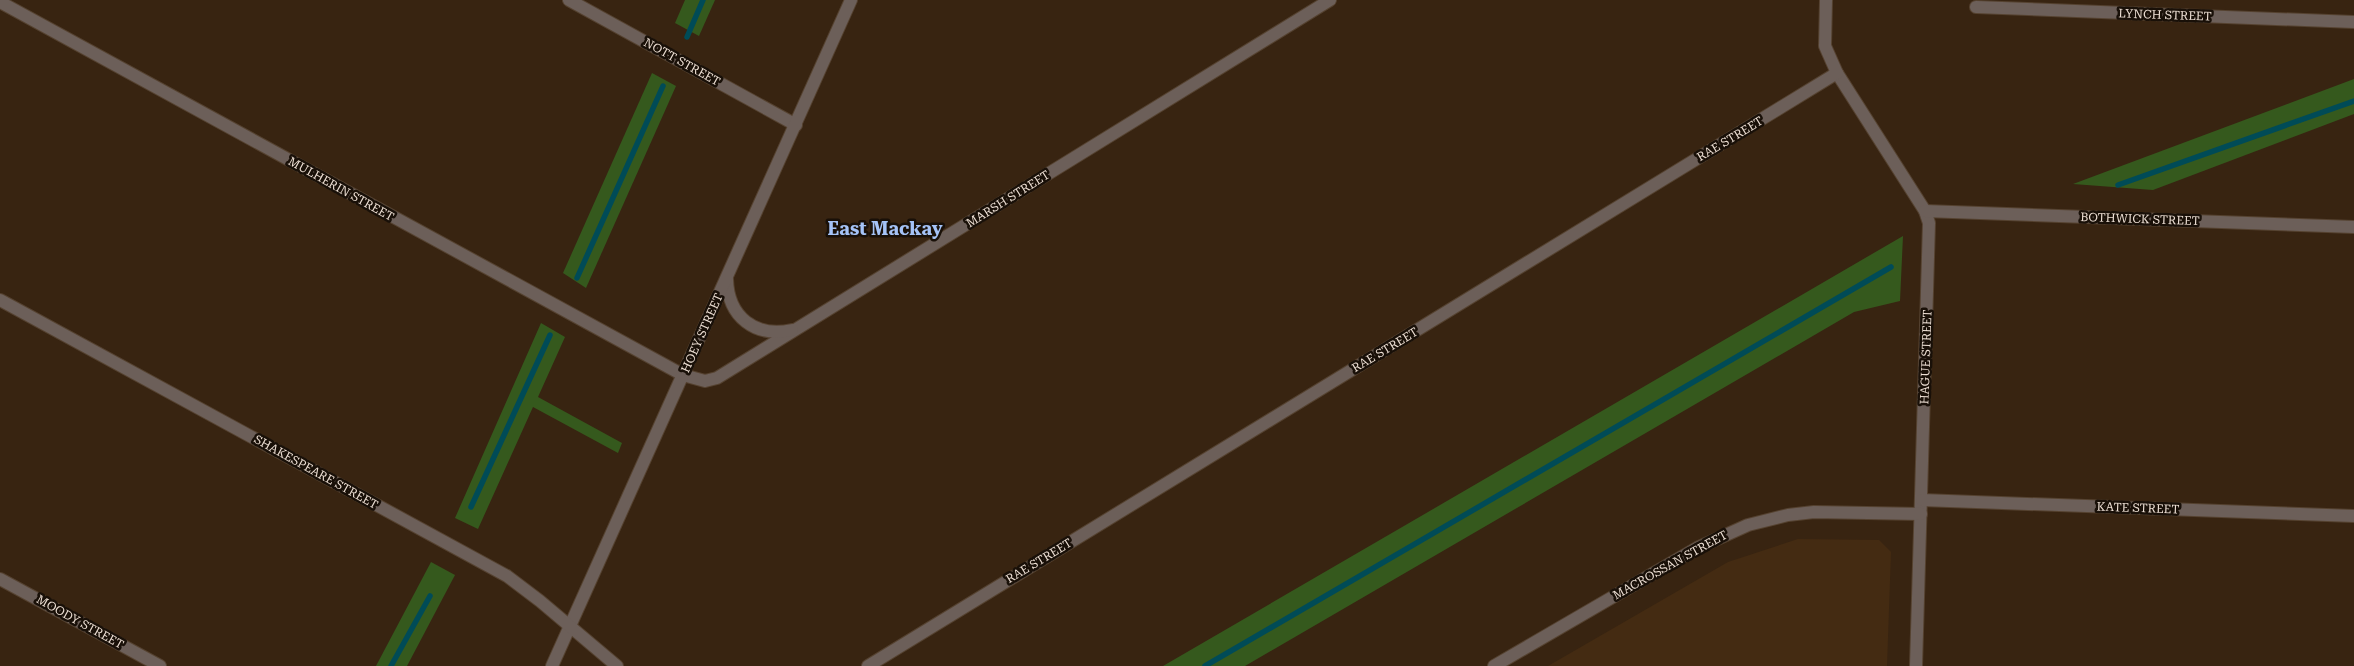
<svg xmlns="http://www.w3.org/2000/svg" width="2354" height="666" font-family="'Roboto Serif',serif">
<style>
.built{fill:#442b12}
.green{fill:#35591d}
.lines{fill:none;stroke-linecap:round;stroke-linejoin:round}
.stream{stroke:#004b57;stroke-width:5.5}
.minor-casing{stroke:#554230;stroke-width:14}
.tertiary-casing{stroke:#554230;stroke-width:14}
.minor{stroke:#6c5f59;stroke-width:12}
.tertiary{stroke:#6c5f59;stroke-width:12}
.labels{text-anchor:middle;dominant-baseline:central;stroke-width:5;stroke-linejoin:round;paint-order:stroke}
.street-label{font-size:12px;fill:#eee0d5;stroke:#191008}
.district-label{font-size:18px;font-weight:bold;fill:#a5c3f7;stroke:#191008}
</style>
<rect width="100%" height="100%" fill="#382411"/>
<!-- built -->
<polygon class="built" points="1798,539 1879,540 1891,552 1887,666 1548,666 1728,562"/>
<!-- green -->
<g class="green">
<polygon points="685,0 715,0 699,36 675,23"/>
<polygon points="652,73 676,86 586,288 563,273"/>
<polygon points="2354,79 2354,114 2153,190 2073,184"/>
<polygon points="1903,236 1900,301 1854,312 1245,666 1163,666"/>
<polygon points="541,323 565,337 538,397 622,443 618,453 533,407 478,529 455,518"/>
<polygon points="431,562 455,575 407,666 376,666"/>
</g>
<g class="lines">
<!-- stream -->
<g class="stream">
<polyline points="687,37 703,0"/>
<polyline points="2118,185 2354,101"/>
<polyline points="577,278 663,86"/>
<polyline points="471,507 550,335"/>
<polyline points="391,666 430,596"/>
<polyline points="1205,666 1891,267"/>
</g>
<!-- minor casing -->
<g class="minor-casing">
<g id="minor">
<polyline points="569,0 796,125"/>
<polyline points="0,2 683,375 705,381 717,378 1330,0"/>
<polyline points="1976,7 2354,22"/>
<polyline points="1837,73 1925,211 1929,223 1916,666"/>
<polyline points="1925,211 2354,227"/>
<path d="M727,279c1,38 28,59 65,51"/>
<polyline points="1922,500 2354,516"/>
<polyline points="0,579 160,666"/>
<polyline points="552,666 851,0"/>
<polyline points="868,666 1837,73 1825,46 1826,0"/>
<polyline points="1494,666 1697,548 1748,525 1788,515 1814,512 1921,514"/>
</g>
</g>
<!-- tertiary casing -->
<g class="tertiary-casing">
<polyline id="tertiary" points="0,300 507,576 540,601 617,666"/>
</g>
<!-- minor -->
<use href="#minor" class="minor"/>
<!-- tertiary -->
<use href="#tertiary" class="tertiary"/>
</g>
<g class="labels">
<!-- street labels -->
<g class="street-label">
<text transform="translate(2165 15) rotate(2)">LYNCH STREET</text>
<text transform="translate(682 62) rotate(29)">NOTT STREET</text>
<text transform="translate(1730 139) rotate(-31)">RAE STREET</text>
<text transform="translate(341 189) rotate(29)">MULHERIN STREET</text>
<text transform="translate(1008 199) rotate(-32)">MARSH STREET</text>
<text transform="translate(2140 219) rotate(2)">BOTHWICK STREET</text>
<text transform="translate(702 333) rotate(-66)">HOEY STREET</text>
<text transform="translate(1385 350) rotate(-31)">RAE STREET</text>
<text transform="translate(1926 357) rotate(-88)">HAGUE STREET</text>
<text transform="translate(316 472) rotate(29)">SHAKESPEARE STREET</text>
<text transform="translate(2138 508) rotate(2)">KATE STREET</text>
<text transform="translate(1039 561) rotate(-31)">RAE STREET</text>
<text transform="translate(1670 565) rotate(-29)">MACROSSAN STREET</text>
<text transform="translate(80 622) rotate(29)">MOODY STREET</text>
</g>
<!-- district labels -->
<g class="district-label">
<text x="885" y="228">East Mackay</text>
</g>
</g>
</svg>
